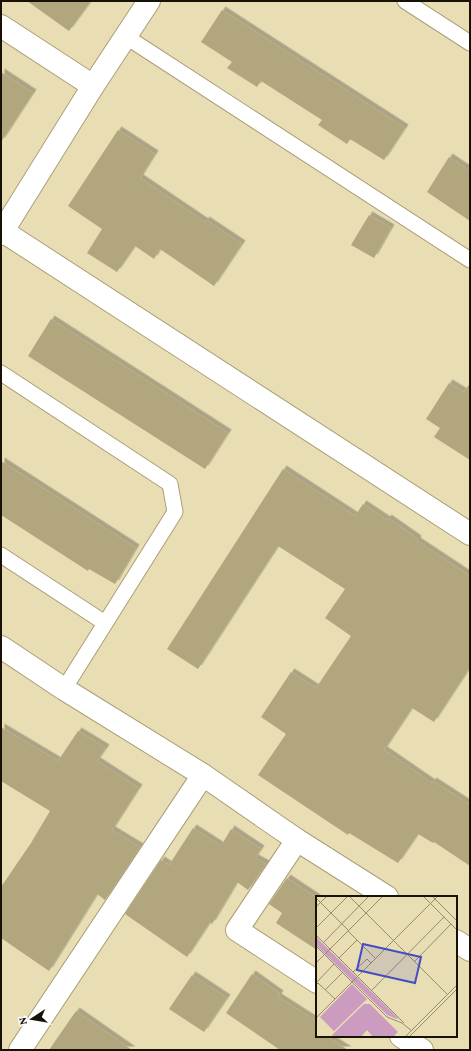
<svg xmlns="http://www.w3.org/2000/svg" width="471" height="1051" font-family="'Crimson Pro',serif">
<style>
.building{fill:#b1a67e;filter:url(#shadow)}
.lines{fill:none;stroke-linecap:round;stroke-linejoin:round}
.lane-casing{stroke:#aa9f77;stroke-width:17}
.street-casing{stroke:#aa9f77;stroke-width:24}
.lane{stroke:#fff;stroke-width:15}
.street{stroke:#fff;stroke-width:22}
.inset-road{fill:none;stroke:#958c6d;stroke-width:1}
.view{fill:#454cc1;fill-opacity:0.15;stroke:#454cc1;stroke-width:2}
.inset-edge{fill:none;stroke:#171204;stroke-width:2}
</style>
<defs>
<filter id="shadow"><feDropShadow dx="3.5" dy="-3.5" stdDeviation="0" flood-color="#0004"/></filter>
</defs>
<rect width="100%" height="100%" fill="#e9deb3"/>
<!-- building -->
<g class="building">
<polygon points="27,1 91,1 69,31"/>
<polygon points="222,10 405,128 384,160 350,139 347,144 318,125 322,120 261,81 257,87 227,68 232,62 201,42"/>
<polygon points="1,72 33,93 1,142"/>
<polygon points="118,130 155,154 140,178 205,222 206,220 242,244 214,286 160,249 154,259 135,246 117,272 87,253 102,229 68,206"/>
<polygon points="449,157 470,171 470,221 427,192"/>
<polygon points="369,215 391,228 374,258 351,245"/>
<polygon points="51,319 228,433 205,469 28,356"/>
<polygon points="449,383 464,392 470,383 470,460 434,437 440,428 426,419"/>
<polygon points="1,461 136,548 115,584 89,569 88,571 1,515"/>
<polygon points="283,469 355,516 363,504 387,520 388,518 418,539 417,541 470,576 470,667 434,722 412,708 384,750 432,783 433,781 470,805 470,866 434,842 433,843 418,834 398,863 349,833 348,835 258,775 286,734 261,717 291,672 316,688 351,636 325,618 345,589 278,546 198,669 167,649"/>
<polygon points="1,727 58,761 78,731 106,748 97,761 139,788 112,830 140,847 105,900 97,894 49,971 1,938 1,887 31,843 50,811 1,781"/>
<polygon points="193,828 221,846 231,829 261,849 255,858 266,864 248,890 237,882 212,924 210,922 187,957 125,914 161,860 169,865"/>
<polygon points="287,878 317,898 317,950 276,923 282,913 269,904"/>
<polygon points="252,974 280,994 278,997 317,1022 317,1036 326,1036 348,1050 280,1050 226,1013"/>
<polygon points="192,975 227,998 204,1032 169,1009"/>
<polygon points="76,1011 132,1050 49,1050"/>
</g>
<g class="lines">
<!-- lane casing -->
<g class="lane-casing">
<g id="lane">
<polyline points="405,1 470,43"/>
<polyline points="125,36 470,260"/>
<polyline points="1,373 170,484 175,512 64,689"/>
<polyline points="1,555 105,623"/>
</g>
</g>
<!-- street casing -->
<g class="street-casing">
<g id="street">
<polyline points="1,26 93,86"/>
<polyline points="1,230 470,534"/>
<polyline points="1,234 93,86 149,1"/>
<polyline points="1,647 64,689 203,775 297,840 387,897"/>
<polyline points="297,840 237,930 317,982"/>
<polyline points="456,941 470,950"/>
<polyline points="401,1036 422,1050"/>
<polyline points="20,1050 203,775"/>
</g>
</g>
<!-- lane -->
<use href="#lane" class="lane"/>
<!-- street -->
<use href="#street" class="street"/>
</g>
<!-- overview -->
<g transform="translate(316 896)">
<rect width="141" height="141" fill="#e9deb3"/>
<path d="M0,41l82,81 -1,1 -10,-4 -71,-70zM36,88l15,15 -33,32 -14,-14zM48,108h6l28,28 -5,5h-20l-6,-7 -6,7h-27l-2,-2z" fill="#cb9bc0"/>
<path class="inset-road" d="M33,0l99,99M107,0l34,34M116,0l25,25M0,2l32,32M0,11l11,-11M0,32l32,-32M32,35l28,28M0,39l88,88M8,46l45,-46M0,50l71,71 15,6 10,8M23,62l18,-18M99,65l36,-37M0,67l67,-67M37,76l14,-13 4,4M1,86l17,-18M0,89l2,-2 17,16M9,94l18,-18M56,94l72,-73M0,122l122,-122M89,141l52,-52M93,141l48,-48"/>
<path class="view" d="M47,48l58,13 -6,26 -58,-13z"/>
<rect width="141" height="141" class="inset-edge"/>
</g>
<!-- border -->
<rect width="471" height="1051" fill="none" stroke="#171204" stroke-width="4"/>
<!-- north arrow -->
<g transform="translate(32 1019) rotate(258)" stroke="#fefefe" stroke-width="3" paint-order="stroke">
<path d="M0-3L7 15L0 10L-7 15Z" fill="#171204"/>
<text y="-6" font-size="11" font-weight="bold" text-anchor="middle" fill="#171204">N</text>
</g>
</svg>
